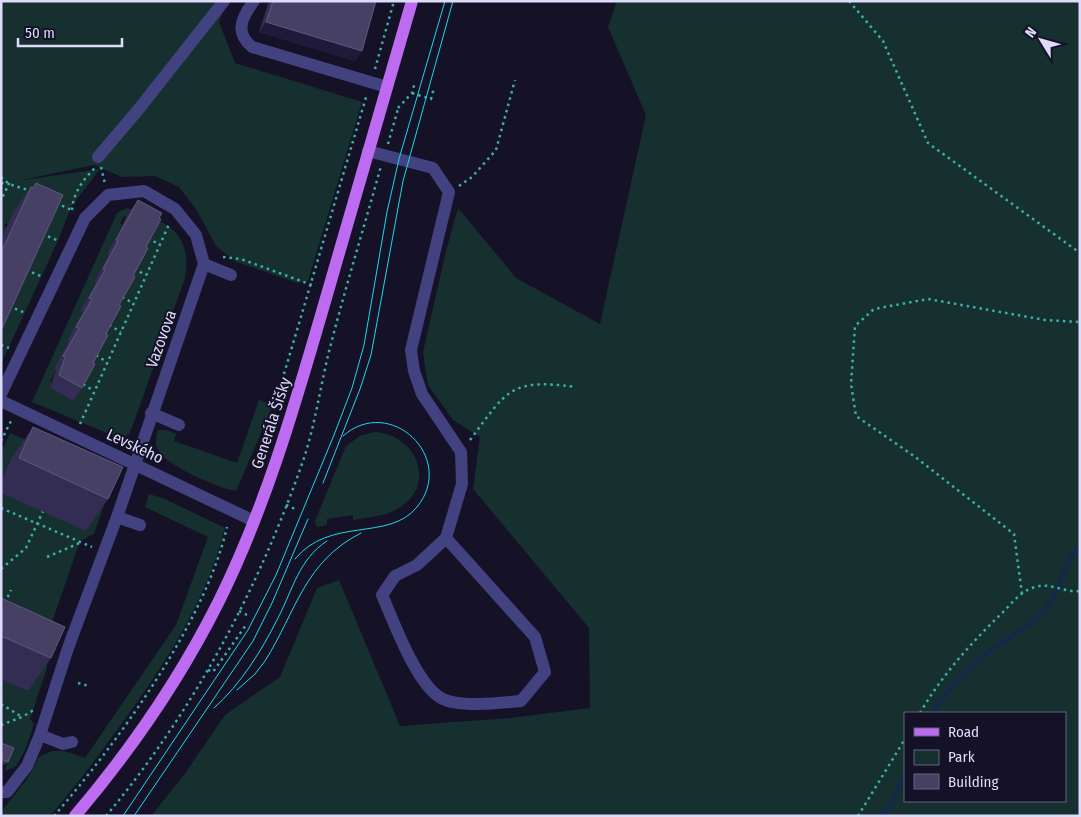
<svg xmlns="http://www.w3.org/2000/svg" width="1081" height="817" font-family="'Fira Sans Condensed',sans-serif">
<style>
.green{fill:#16302f;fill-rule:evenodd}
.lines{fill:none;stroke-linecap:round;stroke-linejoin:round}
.stream{stroke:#14294a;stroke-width:4.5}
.path{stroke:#3bb0a7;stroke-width:2.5;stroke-dasharray:2.5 4;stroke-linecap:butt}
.minor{stroke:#434281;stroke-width:12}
.major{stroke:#bd6cf2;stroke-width:12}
.tram{stroke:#19d9ea;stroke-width:1}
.wall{fill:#342d53}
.shaded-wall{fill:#201a3a}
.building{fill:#464065;stroke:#5e587d}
.labels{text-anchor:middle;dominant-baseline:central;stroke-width:4;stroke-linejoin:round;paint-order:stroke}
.street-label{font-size:16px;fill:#dedbfc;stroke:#151227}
</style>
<rect width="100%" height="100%" fill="#151227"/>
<!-- green -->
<g class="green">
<polygon points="1,1 227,1 219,22 235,63 362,102 308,281 298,283 236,262 216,246 196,209 179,187 155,176 122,177 94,165 17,181 100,169 71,207 59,238 1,364 1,318 13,213 8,224 6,223 4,226 6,228 1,245"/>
<path d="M617,1h463v815h-929l33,-41 41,-60 55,-38 37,-89 22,-8 61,146 111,-8 79,-10 -1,-80 -116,-139 7,-52 -27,-17 -25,-35 -5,-33 23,-101 12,-43 58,70 84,46 46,-209 -38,-88zM905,713h160v88h-160z"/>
<path d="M127,208c38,13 66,23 58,70l-51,144 -5,12 -8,5 -89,-37 85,-189zM124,216l2,1 -53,184 -23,-13 2,-5 -2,-1 6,-12 -1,-1 10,-15 -2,-1 6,-12 -2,-1 4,-7 3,1 9,-22 -2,-1 11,-15 -2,-2 6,-11 -2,-1 15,-28 -2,-1 15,-28 -2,-2z"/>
<path d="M259,400l14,5 -37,86c-18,-3 -66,-24 -77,-39 -5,-7 -3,-14 -1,-22h7l-3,-2 14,6 -2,7 63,22z"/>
<path d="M374,432c40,1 63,49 28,74 -13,10 -32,11 -49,14v-5l-26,4v6l-10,2 -2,-6 31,-75 14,-10z"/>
<polygon points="10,433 108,477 109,491 94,534 80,541 51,625 1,613 1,493 10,460 1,480 1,452"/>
<path d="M149,494l16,5 60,29c-18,72 -60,136 -103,195 -23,32 -46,63 -72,93h-49v-4l26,-33 12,-22 13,-6h12l21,7 91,-133 32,-88 -63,-30z"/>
<polygon points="46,652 47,668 30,719 34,724 25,750 16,766 5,771 11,752 1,748 1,679 28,691"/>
</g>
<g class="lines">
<!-- stream -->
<g class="stream">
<path d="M933,713c15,-25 36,-47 60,-64 21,-15 43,-26 58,-48 11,-18 13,-40 29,-54"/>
<polyline points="881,816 891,804 905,775"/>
</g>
<!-- path -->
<g class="path">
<polyline points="849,1 883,41 928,143 1080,253"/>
<polyline points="375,69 394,1"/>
<polyline points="412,93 431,99 434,88"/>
<polyline points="398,108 412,93 415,82"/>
<polyline points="388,144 398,109"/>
<polyline points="101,167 105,184"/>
<polyline points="1,177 9,184 31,191"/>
<polyline points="1,183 9,184 1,200"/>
<polyline points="459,186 472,177 496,150 515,80"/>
<polyline points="56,203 74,211"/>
<path d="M72,210c1,-16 11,-31 23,-42"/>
<polyline points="42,234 59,241"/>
<polyline points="148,238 160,245"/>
<polyline points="223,257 241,259 312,285"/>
<polyline points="134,269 146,275"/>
<polyline points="26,270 43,277"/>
<polyline points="122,297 133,303"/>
<polyline points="9,306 25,313"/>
<polyline points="109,325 121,332"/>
<polyline points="1,345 9,348"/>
<polyline points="96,355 107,362"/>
<polyline points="284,374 367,94"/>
<polyline points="83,384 94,391"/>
<polyline points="80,424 170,222"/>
<path d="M470,440c37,-49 39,-62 106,-53"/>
<polyline points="1,441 11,421"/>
<polyline points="286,505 295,509"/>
<polyline points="1,508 92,547"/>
<polyline points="47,557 82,542"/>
<polyline points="1,569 26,548 43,511"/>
<polyline points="1022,594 1014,534 914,456 856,416 851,384 855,326 874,309 928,299 1045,320 1080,322"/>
<polyline points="5,603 11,590"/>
<polyline points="239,611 247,615"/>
<polyline points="208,670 213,672 246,625"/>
<polyline points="78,683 89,686"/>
<polyline points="1,704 22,717"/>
<path d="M920,713c22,-38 51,-70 82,-100 10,-10 19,-22 33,-26 16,-5 29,6 45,4"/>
<polyline points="1,725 22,717 34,710"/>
<path d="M54,816c64,-74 151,-193 173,-289"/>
<path d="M106,816c87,-104 152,-226 197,-355 13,-38 18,-81 29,-121 15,-58 33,-116 49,-174"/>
<polyline points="858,816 905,739"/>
</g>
<!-- minor -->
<g class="minor">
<path d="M254,1c-12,16 -20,31 -2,46l135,40"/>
<path d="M368,151l65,17 16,24 -38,158 3,21 8,23 39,58 1,32 -16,54 -29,27 -22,11 -13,19c12,27 34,89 59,103 17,10 60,5 80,3l24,-29 -10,-35 -89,-99"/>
<polyline points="98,157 138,110 224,1"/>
<polyline points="204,264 231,275"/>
<polyline points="1,394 85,218 108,195 144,191 175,209 196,235 204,264 117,517 68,648 40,735 63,744 72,742"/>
<polyline points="1,401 254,521"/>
<polyline points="151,413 179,425"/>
<polyline points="117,517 140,525"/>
<polyline points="1,792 7,792 27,766 40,735"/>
</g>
<!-- major -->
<path class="major" d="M75,816c56,-66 105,-137 144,-215 48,-97 77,-200 107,-303 28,-99 57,-198 86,-297"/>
<!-- tram -->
<g class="tram">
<polyline points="323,483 360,389 371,355 403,181 453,1"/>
<path d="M295,559c35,-43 94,-17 122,-52 40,-49 -27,-113 -74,-71"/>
<path d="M237,690l18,-16 10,-13c32,-51 39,-99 96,-128"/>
<path d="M214,708c27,-24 48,-58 64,-90 15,-29 21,-59 49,-77"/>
<polyline points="123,816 248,630 276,575 334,435 352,388 364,345 387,212 399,159 445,1"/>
<polyline points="134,816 253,641 272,603 308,519"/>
</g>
</g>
<!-- wall -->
<g class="wall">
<polygon points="269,1 376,1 355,61 259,32"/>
<polygon points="36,183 1,331 1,239 13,213 31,187 33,187"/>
<polygon points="138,200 159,218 82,388 73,401 50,388 56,370 54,369 69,341 67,340 83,312 80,311 96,283 94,282 109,254 107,253 129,213"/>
<polygon points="33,427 108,499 86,531 1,493 1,480 11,459"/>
<polygon points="1,598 51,658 28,691 1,679"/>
<polygon points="1,743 8,762 5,765 1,763"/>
</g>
<!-- shaded-wall -->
<polygon class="shaded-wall" points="266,22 362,51 355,61 259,32"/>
<!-- building -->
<g class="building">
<polygon points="273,1 376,1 362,51 266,22"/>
<polygon points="36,183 63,195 1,331 1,253 31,187 33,188"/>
<polygon points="138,200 162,213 159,218 161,219 146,247 148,248 133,276 135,277 119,305 121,306 106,334 108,335 93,363 95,364 82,388 59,375 65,357 63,356 79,328 76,327 92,299 89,298 105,270 103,269 118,241 116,240"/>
<polygon points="33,427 123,467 108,499 19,458"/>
<polygon points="1,598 65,627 51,658 1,636"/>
<polygon points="1,743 14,748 8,762 1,759"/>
</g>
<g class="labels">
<!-- street labels -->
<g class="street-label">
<text transform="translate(161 339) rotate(-70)">Vazovova</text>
<text transform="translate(271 423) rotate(-72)">Generála Šišky</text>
<text transform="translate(135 446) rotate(25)">Levského</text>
</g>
</g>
<!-- border -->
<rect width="1081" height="817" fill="none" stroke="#dedbfc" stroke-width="5"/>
<!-- legend -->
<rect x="904" y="712" width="162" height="90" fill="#151227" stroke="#65627c"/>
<rect x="914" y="728" width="25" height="8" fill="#bd6cf2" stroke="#65627c"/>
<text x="948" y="737" font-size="15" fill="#dedbfc">Road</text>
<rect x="914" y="750" width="25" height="15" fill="#16302f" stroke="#65627c"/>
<text x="948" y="762" font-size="15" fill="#dedbfc">Park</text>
<rect x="914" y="774" width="25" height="15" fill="#464065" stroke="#65627c"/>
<text x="948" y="787" font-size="15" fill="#dedbfc">Building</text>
<!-- north arrow -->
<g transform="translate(1041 40) rotate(307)" stroke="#151227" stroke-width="4" paint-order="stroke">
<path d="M0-4L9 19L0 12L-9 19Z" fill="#dedbfc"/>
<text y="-8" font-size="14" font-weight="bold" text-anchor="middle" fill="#dedbfc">N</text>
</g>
<!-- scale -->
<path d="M18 38v8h104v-8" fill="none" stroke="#dedbfc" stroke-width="2.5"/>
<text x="25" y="38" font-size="15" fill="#dedbfc" stroke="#151227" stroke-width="4" paint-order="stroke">50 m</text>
</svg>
